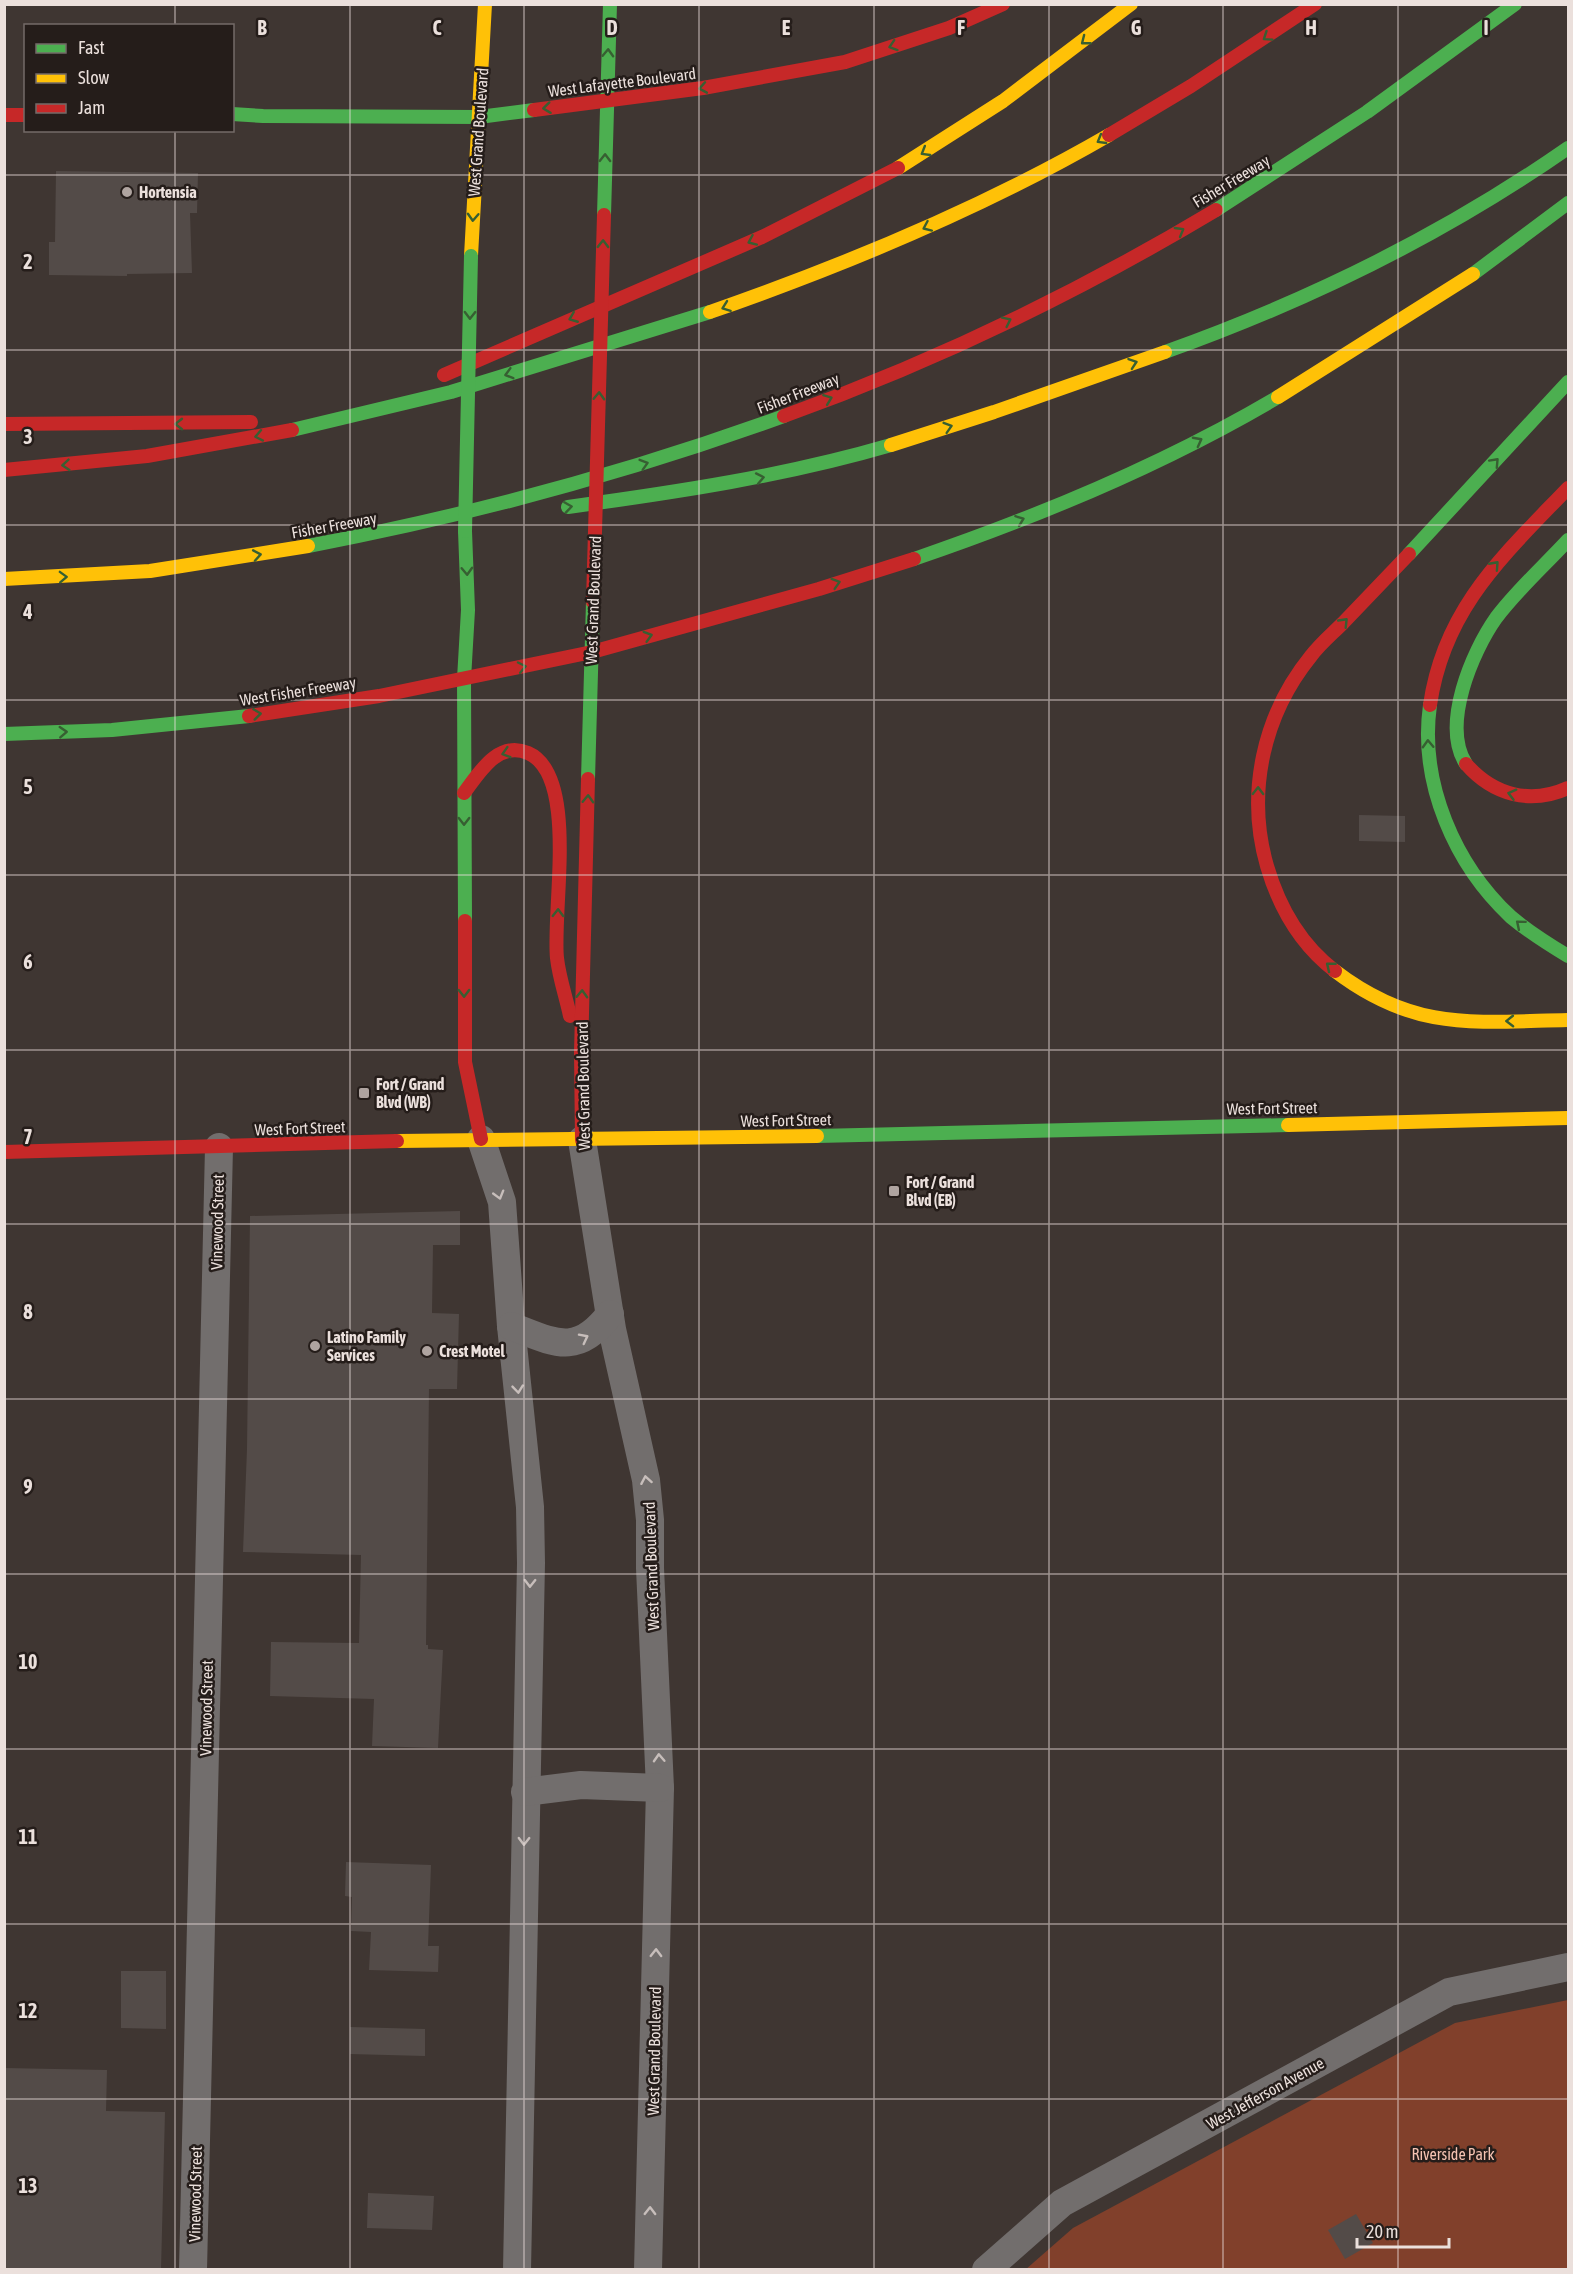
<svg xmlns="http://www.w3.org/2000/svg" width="1573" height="2274" font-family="'Asap Condensed',sans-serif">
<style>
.green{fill:#81402b}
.building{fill:#534b48}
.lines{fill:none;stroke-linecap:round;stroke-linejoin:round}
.street{stroke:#726e6d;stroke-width:28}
.fast{stroke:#4caf50;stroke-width:14}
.slow{stroke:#ffc107;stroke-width:14}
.jam{stroke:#c62828;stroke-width:14}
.fast-bridge{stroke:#4caf50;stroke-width:14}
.jam-bridge{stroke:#c62828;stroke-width:14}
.oneway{stroke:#375f32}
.oneway2{stroke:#c7bebb}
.grid{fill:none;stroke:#ebe0dc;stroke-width:1.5;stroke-opacity:0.55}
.poi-dot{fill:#afa4a0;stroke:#251d1a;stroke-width:2}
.labels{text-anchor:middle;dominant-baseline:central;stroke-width:5;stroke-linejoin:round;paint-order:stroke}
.street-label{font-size:16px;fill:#ebe0dc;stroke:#251d1a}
.poi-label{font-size:16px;font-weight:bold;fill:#ebe0dc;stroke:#251d1a;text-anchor:start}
.park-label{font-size:16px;fill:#f5c3b2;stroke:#251d1a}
.grid-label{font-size:20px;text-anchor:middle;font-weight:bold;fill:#ebe0dc;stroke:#251d1a;stroke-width:5;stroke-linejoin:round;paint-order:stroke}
</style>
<rect width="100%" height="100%" fill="#3f3632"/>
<!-- green -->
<polygon class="green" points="1568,2000 1568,2269 1025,2270 1073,2228 1455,2023"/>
<!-- building -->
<g class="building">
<polygon points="56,171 198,173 197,213 190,213 192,273 127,274 127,276 49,275 49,242 55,242"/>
<polygon points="1359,815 1405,816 1405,842 1359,841"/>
<polygon points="460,1211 460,1245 433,1245 432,1313 459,1314 457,1389 429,1389 426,1645 428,1645 428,1649 443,1650 438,1748 372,1746 374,1699 270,1696 271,1642 359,1643 361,1555 243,1552 247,1449 250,1216"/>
<polygon points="346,1862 431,1865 428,1946 439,1946 438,1972 369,1970 371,1932 351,1931 352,1897 345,1896"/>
<polygon points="121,1971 166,1971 166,2029 121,2028"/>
<polygon points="350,2027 425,2029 425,2056 350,2054"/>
<polygon points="4,2068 107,2070 106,2111 165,2112 161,2270 4,2270"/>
<polygon points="368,2193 434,2196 432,2230 367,2228"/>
<polygon points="1356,2214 1373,2243 1345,2259 1328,2230"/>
</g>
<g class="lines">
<!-- street -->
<g class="street">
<polyline points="481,1139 502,1202 511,1326 530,1507 531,1563 517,2270"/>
<polyline points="582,1140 612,1329 646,1480 650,1520 650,1568 660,1788 648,2270"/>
<path d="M511,1326c44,17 66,31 99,-12"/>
<polyline points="525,1792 581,1785 660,1788"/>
<polyline points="193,2270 219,1147"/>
<polyline points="986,2270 1062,2203 1449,1992 1568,1967"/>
</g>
<!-- fast -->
<g class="fast">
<polyline points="232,114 263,116 479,117 534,110"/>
<polyline points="1216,210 1367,112 1515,4"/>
<polyline points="604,215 610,4"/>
<polyline points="1473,274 1568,203"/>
<path d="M1165,352c143,-51 278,-117 403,-204"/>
<polyline points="292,430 451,392 710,312"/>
<path d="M568,507c109,-15 217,-31 323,-62"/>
<path d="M308,546c164,-31 319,-73 476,-130"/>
<polyline points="1409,554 1568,382"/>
<path d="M914,559c126,-43 249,-94 364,-162"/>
<path d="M1430,705c-11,78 25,160 81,212 18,15 37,27 57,39"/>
<polyline points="4,734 112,730 249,716"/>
<path d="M1466,764c-25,-39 6,-112 30,-146 21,-28 48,-52 72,-78"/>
<polyline points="588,779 593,602"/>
<polyline points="465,921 464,679 468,610 465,531"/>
<polyline points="817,1136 1288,1125"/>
</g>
<!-- slow -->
<g class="slow">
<polyline points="898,168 1003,101 1131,4"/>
<polyline points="471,256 485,4"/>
<path d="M710,312c138,-48 273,-104 399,-177"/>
<polyline points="1278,397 1473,274"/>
<polyline points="891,445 994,412 1165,352"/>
<polyline points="4,579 150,571 308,546"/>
<path d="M1335,971c80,61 139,51 233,49"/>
<polyline points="1288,1125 1568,1118"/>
<polyline points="397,1141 817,1136"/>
</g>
<!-- jam -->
<g class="jam">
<polyline points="534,110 703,88 845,62 949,28 1003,4"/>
<polyline points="4,115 26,115"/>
<polyline points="1109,135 1191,86 1315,4"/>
<polyline points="444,375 762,237 898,168"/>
<path d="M784,416c150,-54 295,-124 432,-206"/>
<polyline points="4,424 251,422"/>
<polyline points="4,470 147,456 292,430"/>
<polyline points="592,652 819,589 914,559"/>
<path d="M1430,705c14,-97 74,-150 138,-217"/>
<polyline points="249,716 379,696 592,652"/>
<path d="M1466,764c27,31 64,41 102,24"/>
<path d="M464,793c15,-20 34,-53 64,-40 51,22 24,157 29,205 2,19 9,39 13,58"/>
<polyline points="465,921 465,1062 481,1139"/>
<path d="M1335,971c-34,-26 -56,-64 -68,-105 -21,-73 -4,-151 44,-210 9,-12 21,-22 32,-33 22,-23 44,-46 66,-69"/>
<polyline points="582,1140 581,1053 588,779"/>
<polyline points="4,1152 397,1141"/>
</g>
<!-- fast-bridge -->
<polyline class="fast-bridge" points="465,531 471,256"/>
<!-- jam-bridge -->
<polyline class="jam-bridge" points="593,602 604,215"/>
</g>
<!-- one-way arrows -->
<defs><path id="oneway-chevron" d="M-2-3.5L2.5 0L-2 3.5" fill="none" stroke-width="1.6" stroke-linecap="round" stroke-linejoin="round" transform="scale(1.5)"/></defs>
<g class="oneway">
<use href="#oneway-chevron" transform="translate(1267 37) rotate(146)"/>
<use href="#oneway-chevron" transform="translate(1085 41) rotate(142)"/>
<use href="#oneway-chevron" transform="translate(893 46) rotate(162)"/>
<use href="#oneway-chevron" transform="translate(608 53) rotate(-88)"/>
<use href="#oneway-chevron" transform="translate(703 88) rotate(170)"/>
<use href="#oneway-chevron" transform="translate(547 108) rotate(173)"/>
<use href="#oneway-chevron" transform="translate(1101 140) rotate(150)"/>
<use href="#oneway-chevron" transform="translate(925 152) rotate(149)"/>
<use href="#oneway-chevron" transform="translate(605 158) rotate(-89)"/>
<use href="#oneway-chevron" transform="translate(473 217) rotate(93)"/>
<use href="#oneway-chevron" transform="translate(927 227) rotate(156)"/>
<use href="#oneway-chevron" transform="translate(1180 231) rotate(-30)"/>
<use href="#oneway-chevron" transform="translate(752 241) rotate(156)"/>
<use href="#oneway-chevron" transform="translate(603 244) rotate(-89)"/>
<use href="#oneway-chevron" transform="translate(726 307) rotate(160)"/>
<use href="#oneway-chevron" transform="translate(470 315) rotate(91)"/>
<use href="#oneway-chevron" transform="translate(573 318) rotate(158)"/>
<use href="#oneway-chevron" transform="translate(1007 321) rotate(-26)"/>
<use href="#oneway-chevron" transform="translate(1133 363) rotate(-19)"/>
<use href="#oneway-chevron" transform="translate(509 374) rotate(164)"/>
<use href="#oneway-chevron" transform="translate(599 396) rotate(-88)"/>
<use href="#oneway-chevron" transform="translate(828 399) rotate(-21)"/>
<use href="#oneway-chevron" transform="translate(179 424) rotate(180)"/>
<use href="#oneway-chevron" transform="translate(948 427) rotate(-17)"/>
<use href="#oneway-chevron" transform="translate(259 436) rotate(169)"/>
<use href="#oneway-chevron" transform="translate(1198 441) rotate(-28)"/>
<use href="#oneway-chevron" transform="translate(1495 462) rotate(-47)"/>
<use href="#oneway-chevron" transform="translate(644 464) rotate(-17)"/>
<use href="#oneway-chevron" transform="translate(66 465) rotate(175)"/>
<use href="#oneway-chevron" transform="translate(760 478) rotate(-11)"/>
<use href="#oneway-chevron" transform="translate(568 507) rotate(-8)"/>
<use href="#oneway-chevron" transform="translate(1020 520) rotate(-21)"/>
<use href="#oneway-chevron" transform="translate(257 555) rotate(-10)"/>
<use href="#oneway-chevron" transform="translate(1495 565) rotate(-48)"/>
<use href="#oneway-chevron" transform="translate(467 571) rotate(88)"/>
<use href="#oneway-chevron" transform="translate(63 577) rotate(-2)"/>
<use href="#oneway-chevron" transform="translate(836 583) rotate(-17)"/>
<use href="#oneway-chevron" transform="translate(1344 622) rotate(-46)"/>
<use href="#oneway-chevron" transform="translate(648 636) rotate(-16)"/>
<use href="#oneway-chevron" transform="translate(522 667) rotate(-12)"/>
<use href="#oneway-chevron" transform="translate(257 714) rotate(-7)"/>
<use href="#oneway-chevron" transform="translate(63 732) rotate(-3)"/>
<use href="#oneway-chevron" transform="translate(1428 744) rotate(-92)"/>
<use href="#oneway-chevron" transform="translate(506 753) rotate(163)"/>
<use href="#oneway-chevron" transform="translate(1258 791) rotate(-89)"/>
<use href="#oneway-chevron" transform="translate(1512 794) rotate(-165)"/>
<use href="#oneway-chevron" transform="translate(588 799) rotate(-88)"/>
<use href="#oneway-chevron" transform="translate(464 821) rotate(90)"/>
<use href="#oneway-chevron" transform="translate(558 913) rotate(-89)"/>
<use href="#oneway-chevron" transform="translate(1520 924) rotate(-140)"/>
<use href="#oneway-chevron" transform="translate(1330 966) rotate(-141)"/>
<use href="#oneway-chevron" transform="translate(464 993) rotate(89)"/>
<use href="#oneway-chevron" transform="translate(582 994) rotate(-88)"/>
<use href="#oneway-chevron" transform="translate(1510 1021) rotate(179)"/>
</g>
<g class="oneway2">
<use href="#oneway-chevron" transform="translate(499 1195) rotate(74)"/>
<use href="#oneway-chevron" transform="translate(584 1338) rotate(-27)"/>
<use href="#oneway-chevron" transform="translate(518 1389) rotate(84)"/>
<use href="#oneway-chevron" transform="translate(646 1480) rotate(-100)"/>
<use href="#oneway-chevron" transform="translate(530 1583) rotate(91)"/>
<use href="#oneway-chevron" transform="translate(659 1758) rotate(-93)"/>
<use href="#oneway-chevron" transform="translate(524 1841) rotate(91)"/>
<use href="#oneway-chevron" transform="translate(656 1953) rotate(-89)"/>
<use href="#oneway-chevron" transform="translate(650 2211) rotate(-89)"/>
</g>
<!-- grid -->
<path class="grid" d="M175,4v22M350,4v2266M524,4v2266M699,4v2266M874,4v2266M1049,4v2266M1223,4v2266M1398,4v2266M175,130v2140M4,175h1564M4,350h1564M4,525h1564M4,700h1564M4,875h1564M4,1050h1564M4,1224h1564M4,1399h1564M4,1574h1564M4,1749h1564M4,1924h1564M4,2099h1564"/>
<!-- markers -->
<g class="poi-dot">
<circle cx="127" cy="192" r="6"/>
<rect x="358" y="1087" width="12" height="12" rx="3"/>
<rect x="888" y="1185" width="12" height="12" rx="3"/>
<circle cx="315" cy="1346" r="6"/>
<circle cx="427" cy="1351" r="6"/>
</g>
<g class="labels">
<!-- street labels -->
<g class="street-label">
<text transform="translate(622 82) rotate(-7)">West Lafayette Boulevard</text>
<text transform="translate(478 132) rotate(-86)">West Grand Boulevard</text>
<text transform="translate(1231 181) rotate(-31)">Fisher Freeway</text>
<text transform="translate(798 393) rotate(-21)">Fisher Freeway</text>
<text transform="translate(334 525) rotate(-10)">Fisher Freeway</text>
<text transform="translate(593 600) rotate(-88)">West Grand Boulevard</text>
<text transform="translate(298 691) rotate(-9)">West Fisher Freeway</text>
<text transform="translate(583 1086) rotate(-91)">West Grand Boulevard</text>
<text transform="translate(1272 1108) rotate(-1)">West Fort Street</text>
<text transform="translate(786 1120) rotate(-1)">West Fort Street</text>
<text transform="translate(300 1128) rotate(-2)">West Fort Street</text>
<text transform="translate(217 1222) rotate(-89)">Vinewood Street</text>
<text transform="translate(651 1566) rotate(-92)">West Grand Boulevard</text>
<text transform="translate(206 1708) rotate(-89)">Vinewood Street</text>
<text transform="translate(654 2051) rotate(-89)">West Grand Boulevard</text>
<text transform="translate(1265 2093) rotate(-29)">West Jefferson Avenue</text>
<text transform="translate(195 2194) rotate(-89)">Vinewood Street</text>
</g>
<!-- poi labels -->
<g class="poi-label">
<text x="139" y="192">Hortensia</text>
<text x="376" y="1084">Fort / Grand<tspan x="376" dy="18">Blvd (WB)</tspan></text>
<text x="906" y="1182">Fort / Grand<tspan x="906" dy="18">Blvd (EB)</tspan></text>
<text x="327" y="1337">Latino Family<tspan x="327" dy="18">Services</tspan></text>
<text x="439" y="1351">Crest Motel</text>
</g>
<!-- park labels -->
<g class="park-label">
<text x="1453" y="2154">Riverside Park</text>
</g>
</g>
<g class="grid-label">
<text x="262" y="35">B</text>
<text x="437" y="35">C</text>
<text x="612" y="35">D</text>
<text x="786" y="35">E</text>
<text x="961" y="35">F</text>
<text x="1136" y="35">G</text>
<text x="1311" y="35">H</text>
<text x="1486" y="35">I</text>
<text x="28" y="269">2</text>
<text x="28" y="444">3</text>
<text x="28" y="619">4</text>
<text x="28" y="794">5</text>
<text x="28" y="969">6</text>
<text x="28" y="1144">7</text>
<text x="28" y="1319">8</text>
<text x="28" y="1494">9</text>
<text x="28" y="1669">10</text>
<text x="28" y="1844">11</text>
<text x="28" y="2018">12</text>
<text x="28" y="2193">13</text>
</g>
<!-- border -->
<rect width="1573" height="2274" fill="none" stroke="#ebe0dc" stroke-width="12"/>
<!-- legend -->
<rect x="24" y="24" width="210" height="108" fill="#251d1a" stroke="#746b68" stroke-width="1.5"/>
<rect x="36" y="44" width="30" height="9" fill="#4caf50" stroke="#746b68" stroke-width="1.5"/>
<text x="78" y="54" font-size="18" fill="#ebe0dc">Fast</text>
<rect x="36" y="74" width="30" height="9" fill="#ffc107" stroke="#746b68" stroke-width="1.5"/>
<text x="78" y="84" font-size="18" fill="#ebe0dc">Slow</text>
<rect x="36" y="104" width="30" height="9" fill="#c62828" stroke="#746b68" stroke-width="1.5"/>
<text x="78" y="114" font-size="18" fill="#ebe0dc">Jam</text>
<!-- scale -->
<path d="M1357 2238v9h92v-9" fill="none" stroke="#ebe0dc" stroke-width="3"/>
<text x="1366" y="2238" font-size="18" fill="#ebe0dc" stroke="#251d1a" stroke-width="4.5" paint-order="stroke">20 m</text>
</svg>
